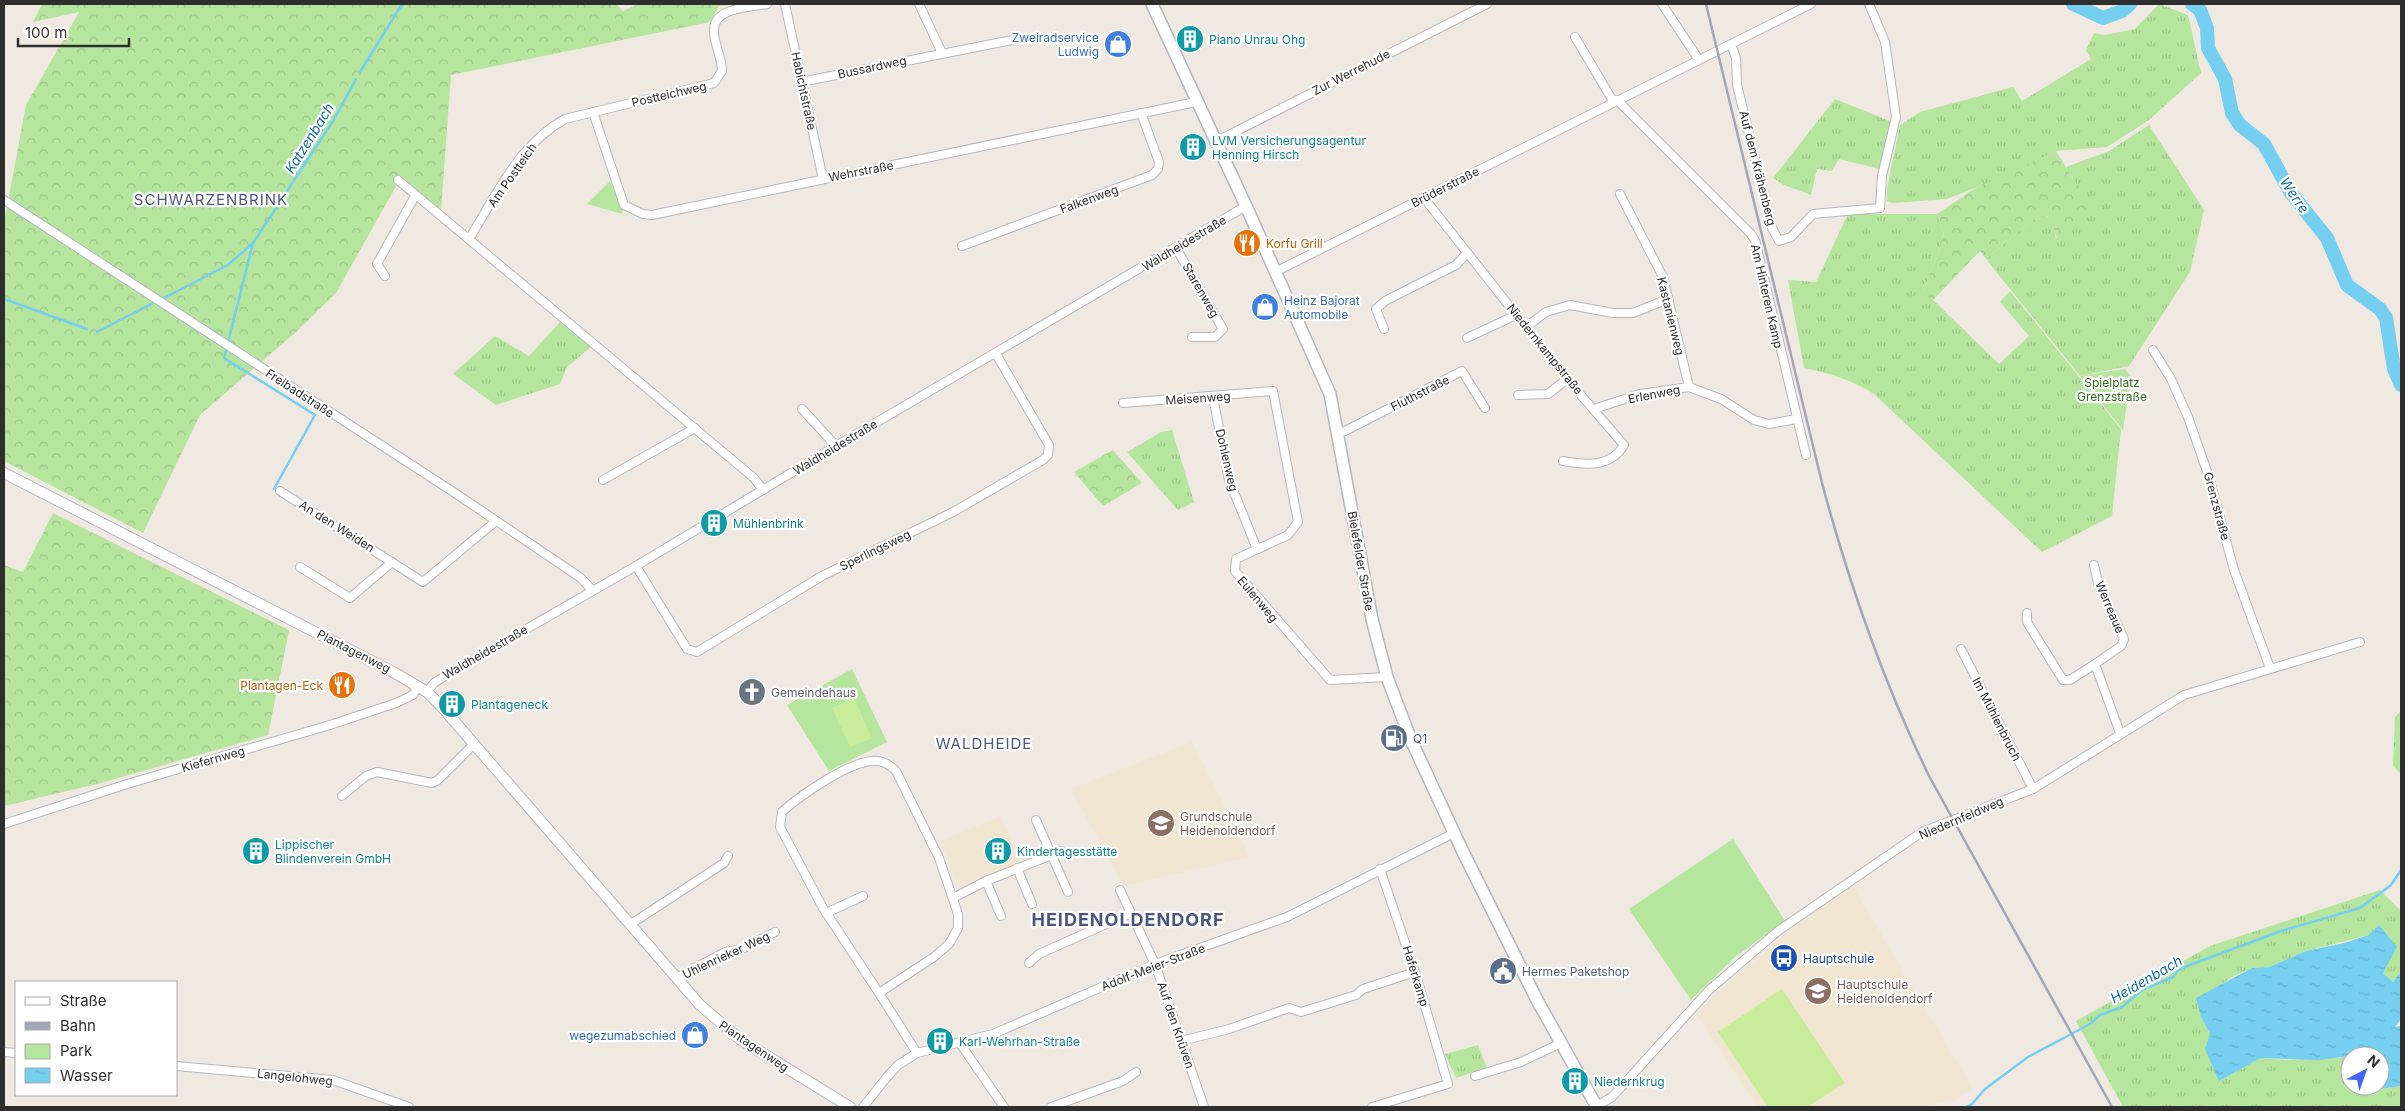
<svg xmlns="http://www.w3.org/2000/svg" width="2405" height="1111" font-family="Inter,sans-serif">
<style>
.education{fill:#f0e6d1}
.grass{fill:url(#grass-tufts)}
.forest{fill:url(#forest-crowns)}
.park{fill:#b6e59e}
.pitch{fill:#c9ec9a}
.water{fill:url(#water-ripples)}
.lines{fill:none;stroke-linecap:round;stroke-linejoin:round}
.stream{stroke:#75cff0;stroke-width:2.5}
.river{stroke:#75cff0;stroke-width:14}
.minor-casing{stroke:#b4b7c1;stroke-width:10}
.tertiary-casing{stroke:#b4b7c1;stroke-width:12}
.secondary-casing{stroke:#b4b7c1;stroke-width:14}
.minor{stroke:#fff;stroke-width:8}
.tertiary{stroke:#fff;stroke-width:10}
.secondary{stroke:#fff;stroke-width:11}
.rail{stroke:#a3a6b8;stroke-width:2.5}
.labels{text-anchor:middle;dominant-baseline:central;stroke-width:4.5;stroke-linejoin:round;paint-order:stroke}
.shop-label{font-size:12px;fill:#366cbe;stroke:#fff;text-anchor:end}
.culture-label{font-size:12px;fill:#0d838f;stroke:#fff;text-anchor:start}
.street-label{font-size:12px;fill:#2e2e2e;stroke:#fff}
.food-label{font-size:12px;fill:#c56008;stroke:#fff;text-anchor:start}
.park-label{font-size:12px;fill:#2c6e1b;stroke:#fff}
.worship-label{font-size:12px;fill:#5b616d;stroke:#fff;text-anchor:start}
.service-label{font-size:12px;fill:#4e5e75;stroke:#fff;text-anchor:start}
.education-label{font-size:12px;fill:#785e54;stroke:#fff;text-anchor:start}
.transit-label{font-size:12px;fill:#164399;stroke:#fff;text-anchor:start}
.water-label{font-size:14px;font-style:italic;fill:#0d6fa3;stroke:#fff}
.quarter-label{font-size:15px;letter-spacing:1px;fill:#4d5680;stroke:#fff}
.district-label{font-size:18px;font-weight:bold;letter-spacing:1px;fill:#4d5680;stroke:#fff}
</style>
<defs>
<pattern id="grass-tufts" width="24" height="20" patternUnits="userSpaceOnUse" patternTransform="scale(1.25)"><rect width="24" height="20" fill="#b6e59e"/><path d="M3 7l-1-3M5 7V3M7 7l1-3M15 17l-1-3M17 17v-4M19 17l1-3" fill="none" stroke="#9dc588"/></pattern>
<pattern id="forest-crowns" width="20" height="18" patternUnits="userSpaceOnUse" patternTransform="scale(1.25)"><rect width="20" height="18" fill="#b6e59e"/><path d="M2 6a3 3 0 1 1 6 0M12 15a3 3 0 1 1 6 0" fill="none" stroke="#9dc588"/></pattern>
<pattern id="water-ripples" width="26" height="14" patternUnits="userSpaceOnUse" patternTransform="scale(1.25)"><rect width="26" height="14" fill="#75cff0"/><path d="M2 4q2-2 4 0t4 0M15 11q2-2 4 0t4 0" fill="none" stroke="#66b2ce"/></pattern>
</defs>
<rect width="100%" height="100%" fill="#efe9e1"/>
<!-- education -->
<g class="education">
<polygon points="1192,742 1250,857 1124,886 1071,789"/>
<polygon points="1001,816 1021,865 967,888 956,883 941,841"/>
<polygon points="1852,885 1973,1089 1955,1100 1921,1107 1757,1107 1696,1013 1793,927"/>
</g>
<!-- grass -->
<g class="grass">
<polygon points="2159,4 2188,15 2201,73 2149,120 2107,147 2056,151 1998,179 1947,199 1893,203 1887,201 1887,188 1900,125 1920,112 2013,87 2022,101 2091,59 2086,50 2094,33 2105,35 2135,29"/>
<polygon points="1835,99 1892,122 1880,169 1839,159 1832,171 1817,169 1811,195 1784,185 1773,178"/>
<polygon points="2149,125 2204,210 2190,272 2129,366 2080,376 1986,259 2033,220 2050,216 2056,238 2089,206 2066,167 2109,151"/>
<path d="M1848,214h89l7,20 -5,18 -16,38 76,74 30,-28 -29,-34 10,-11 111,138 -9,87 -70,36 -168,-158c-22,-14 -44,-21 -70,-26l-16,-88 28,2z"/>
<polygon points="561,321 592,346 567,367 560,384 496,405 453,374 495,336 529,356"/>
<polygon points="1172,430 1194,502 1178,510 1127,452 1161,432"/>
<polygon points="2401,711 2401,775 2393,765 2395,717"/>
<polygon points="2380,890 2401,911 2401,971 2393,982 2383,973 2369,935 2306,951 2269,967 2252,968 2232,977 2211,992 2201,1017 2210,1034 2219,1081 2261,1058 2286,1060 2350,1057 2350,1086 2378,1086 2380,1089 2401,1086 2401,1107 2123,1107 2076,1021 2210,946"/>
<polygon points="1478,1045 1487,1068 1456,1078 1445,1054"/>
</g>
<!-- forest -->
<g class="forest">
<polygon points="42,4 616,4 623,11 638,4 737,4 719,6 710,22 451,75 441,211 400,179 336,293 296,332 200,415 143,533 4,461 4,223 26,105 79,12 33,22"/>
<polygon points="2056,151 2090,206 2057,238 2049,216 2033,220 1986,259 1980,251 1932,301 1923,290 1939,252 1944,234 1937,214 1974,189"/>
<polygon points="1113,450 1142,483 1103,506 1074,472"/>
<polygon points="53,513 289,630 268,735 101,783 4,806 4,565 23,572"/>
</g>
<!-- park -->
<g class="park">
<polygon points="610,181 623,210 622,214 587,204"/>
<polygon points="2125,369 2131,376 2123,430 2080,376"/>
<polygon points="852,669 887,742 829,771 787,705"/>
<polygon points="1733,839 1785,921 1735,957 1691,1000 1629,909"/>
</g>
<!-- pitch -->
<g class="pitch">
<polygon points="854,698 872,738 850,747 832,708"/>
<polygon points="1782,989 1845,1083 1807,1107 1768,1107 1718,1032"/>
</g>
<!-- water -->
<polygon class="water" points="2379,925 2397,947 2383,973 2393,982 2401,971 2401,1019 2395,1027 2401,1026 2401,1086 2380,1089 2378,1086 2380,1086 2380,1056 2350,1056 2318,1060 2261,1058 2219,1081 2205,1049 2210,1034 2201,1017 2196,998 2252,968 2269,967 2306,951 2344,943 2369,935"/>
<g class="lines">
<!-- stream -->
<g class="stream">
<polyline points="360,72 402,4"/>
<polyline points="253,243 224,358 315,415 274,489"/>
<polyline points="164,298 228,265 253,243 333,121 356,79"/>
<polyline points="4,299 87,329"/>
<polyline points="97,332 153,303"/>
<polyline points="1966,1107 1972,1104 1985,1089 2028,1057 2090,1024 2100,1015 2122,1007 2142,990 2173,977 2179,969 2281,931 2360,908 2391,885 2401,870"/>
</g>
<!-- river -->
<g class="river">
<polyline points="2073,4 2103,18 2122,11 2130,4"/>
<polyline points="2192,4 2200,10 2207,28 2208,48 2225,79 2232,113 2240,125 2264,144 2291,193 2327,238 2347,285 2380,309 2386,318 2394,369 2401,385"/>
</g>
<!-- minor casing -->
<g class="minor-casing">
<g id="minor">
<polyline points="785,4 823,179"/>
<polyline points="919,4 942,53"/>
<polyline points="1662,4 1699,60"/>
<polyline points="1575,37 1613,101"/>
<polyline points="1731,44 1736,58 1737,85 1772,228 1779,241 1791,237 1813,214 1880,208 1882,176 1896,117 1885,42 1869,4"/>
<polyline points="801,82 1012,40"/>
<polyline points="1617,100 1751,234 1755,240 1806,455"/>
<polyline points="593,112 624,205 643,214 652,215 1196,102"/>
<polyline points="1215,142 1487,4"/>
<polyline points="398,180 754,478 763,490"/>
<polyline points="1620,194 1663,277 1689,387"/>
<path d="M1424,198l143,181 57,66c-14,23 -37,20 -61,16"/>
<polyline points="4,200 458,495 581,578 592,590"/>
<path d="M469,239c27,-43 49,-94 96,-120l149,-36 8,-12c0,-14 -9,-29 -8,-42 1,-22 38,-22 53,-25"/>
<polyline points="962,246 1152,175 1158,169 1159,162 1141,113"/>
<polyline points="1176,248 1223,329 1215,337 1192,337"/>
<polyline points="1275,272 1811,4"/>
<polyline points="385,276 377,264 415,196"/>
<polyline points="1526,327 1546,312 1570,305 1613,313 1633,313 1668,299"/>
<polyline points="1384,329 1376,309 1385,301 1456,265 1467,253"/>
<polyline points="1467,338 1516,315"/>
<polyline points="2153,350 2171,379 2188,417 2209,477 2234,570 2270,668"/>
<polyline points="1518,395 1548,394 1567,379"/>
<polyline points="1213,397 1229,480 1257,549"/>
<polyline points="1123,403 1273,391 1298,522 1288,535 1236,559 1235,571 1330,680 1387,677"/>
<polyline points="802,409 836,446"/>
<polyline points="1594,409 1640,394 1689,387 1721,399 1754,420 1769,424 1796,419"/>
<polyline points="1338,433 1345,431 1462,371 1485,408"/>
<polyline points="603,480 695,428"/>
<polyline points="280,491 423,582 496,521"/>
<polyline points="2094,565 2098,583 2124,639 2121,646 2095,664 2120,733"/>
<polyline points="636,566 687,649 697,652 822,576 953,512 1043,460 1048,455 1049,445 996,354"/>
<polyline points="300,567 350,598 392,562"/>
<polyline points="2027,613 2027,622 2063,680 2070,680 2095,664"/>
<polyline points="1961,649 2033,789"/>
<polyline points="427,692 434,683 448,674 636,566 836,446 1246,206"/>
<polyline points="342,796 366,776 377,772 432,783 438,780 474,744"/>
<polyline points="1036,820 1068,892"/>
<polyline points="4,824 127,784 330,725 396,703 413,695 417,687"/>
<polyline points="1017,868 1032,904"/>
<polyline points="986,881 1001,916"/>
<polyline points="1120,890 1155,964 1204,1107"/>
<polyline points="953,898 986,881 1062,851"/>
<polyline points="826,913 863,896"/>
<polyline points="631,924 724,863 728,856"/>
<polyline points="1029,963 1039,954 1131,913"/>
<polyline points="676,978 725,952 742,949 775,932"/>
<path d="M879,993l-56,-85 -43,-81 2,-15c17,-16 67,-50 90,-51 9,-1 18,4 24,10l43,87 19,56v14l-9,16 -15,13 -55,36 38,60"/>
<polyline points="1181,1041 1229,1029 1289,1008 1301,1012 1356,995 1363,989 1415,972"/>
<polyline points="959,1042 1004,1107"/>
<polyline points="4,1052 16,1053"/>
<polyline points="176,1066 333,1080 409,1107"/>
<polyline points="1475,1076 1521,1062 1561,1043"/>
<polyline points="1597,1106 1612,1097 1709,990 1778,931 1922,832 2033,789 2184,695 2360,642"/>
<polyline points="863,1107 887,1077 898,1065 917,1053 993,1034 1155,964 1287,917 1454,833"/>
<polyline points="1051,1107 1123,1081 1136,1072"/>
<polyline points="1372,1107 1448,1084 1415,972 1380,869"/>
</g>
</g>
<!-- tertiary casing -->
<g class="tertiary-casing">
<polyline id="tertiary" points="4,473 395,673 427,692 442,707 700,1005 741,1040 850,1107"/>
</g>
<!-- secondary casing -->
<g class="secondary-casing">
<polyline id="secondary" points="1152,4 1246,206 1330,394 1372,619 1387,677 1411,740 1463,852 1537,1000 1597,1107"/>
</g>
<!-- minor -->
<use href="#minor" class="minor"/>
<!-- tertiary -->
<use href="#tertiary" class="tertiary"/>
<!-- secondary -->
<use href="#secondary" class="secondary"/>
<!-- rail -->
<path class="rail" d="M1706,4l116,479c27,101 61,198 107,293l183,331"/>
</g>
<!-- icons -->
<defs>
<g id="building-disc" transform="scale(1.4375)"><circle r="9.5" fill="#0f9aa8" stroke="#fff"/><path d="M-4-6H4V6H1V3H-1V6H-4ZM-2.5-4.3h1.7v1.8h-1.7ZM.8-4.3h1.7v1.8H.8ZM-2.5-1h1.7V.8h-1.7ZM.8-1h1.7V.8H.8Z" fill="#fff"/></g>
<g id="shop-disc" transform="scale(1.4375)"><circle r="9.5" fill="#3f7fe0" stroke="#fff"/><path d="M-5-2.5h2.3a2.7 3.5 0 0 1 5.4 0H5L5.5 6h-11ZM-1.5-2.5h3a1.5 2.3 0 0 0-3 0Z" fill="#fff"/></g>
<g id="restaurant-disc" transform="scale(1.4375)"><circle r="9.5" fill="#e8710a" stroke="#fff"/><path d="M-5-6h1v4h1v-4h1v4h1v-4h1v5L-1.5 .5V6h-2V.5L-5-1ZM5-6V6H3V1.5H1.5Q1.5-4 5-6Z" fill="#fff"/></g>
<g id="church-disc" transform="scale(1.4375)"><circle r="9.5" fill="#6b7280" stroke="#fff"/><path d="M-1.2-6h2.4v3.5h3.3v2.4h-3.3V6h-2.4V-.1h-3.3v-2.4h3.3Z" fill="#fff"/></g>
<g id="fuel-disc" transform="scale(1.4375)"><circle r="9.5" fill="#5c6f8a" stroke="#fff"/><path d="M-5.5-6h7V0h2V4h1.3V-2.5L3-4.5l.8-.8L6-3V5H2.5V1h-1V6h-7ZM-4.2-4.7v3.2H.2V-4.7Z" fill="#fff"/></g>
<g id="school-disc" transform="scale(1.4375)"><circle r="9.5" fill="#8d6e63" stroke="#fff"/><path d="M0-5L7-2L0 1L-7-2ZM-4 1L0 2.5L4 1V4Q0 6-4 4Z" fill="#fff"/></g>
<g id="bus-disc" transform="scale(1.4375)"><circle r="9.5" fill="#1a4fb4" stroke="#fff"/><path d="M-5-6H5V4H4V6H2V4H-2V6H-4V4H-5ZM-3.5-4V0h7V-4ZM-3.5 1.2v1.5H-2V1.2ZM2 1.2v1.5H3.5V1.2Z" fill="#fff"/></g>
<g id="civic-disc" transform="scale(1.4375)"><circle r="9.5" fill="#5c6f8a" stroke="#fff"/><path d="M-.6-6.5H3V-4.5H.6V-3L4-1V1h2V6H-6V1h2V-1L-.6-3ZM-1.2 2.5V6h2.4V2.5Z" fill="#fff"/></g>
</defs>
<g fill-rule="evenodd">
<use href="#building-disc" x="1190" y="39"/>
<use href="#shop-disc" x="1118" y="44"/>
<use href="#building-disc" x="1193" y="147"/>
<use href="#restaurant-disc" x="1247" y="243"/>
<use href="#shop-disc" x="1265" y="307"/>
<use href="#building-disc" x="714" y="523"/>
<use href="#restaurant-disc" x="342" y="685"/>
<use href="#church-disc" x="752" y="692"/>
<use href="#building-disc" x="452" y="704"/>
<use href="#fuel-disc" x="1394" y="738"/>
<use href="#school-disc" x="1161" y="823"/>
<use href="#building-disc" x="256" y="851"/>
<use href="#building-disc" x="998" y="851"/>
<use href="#bus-disc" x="1784" y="958"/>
<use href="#civic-disc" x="1503" y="971"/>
<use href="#school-disc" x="1818" y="991"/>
<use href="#shop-disc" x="695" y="1035"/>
<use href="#building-disc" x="940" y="1041"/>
<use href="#building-disc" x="1575" y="1081"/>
</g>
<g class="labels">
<!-- shop labels -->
<g class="shop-label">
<text x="1099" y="37">Zweiradservice<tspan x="1099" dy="14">Ludwig</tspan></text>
<text x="1284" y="300" text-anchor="start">Heinz Bajorat<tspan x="1284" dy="14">Automobile</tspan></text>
<text x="676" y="1035">wegezumabschied</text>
</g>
<!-- culture labels -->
<g class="culture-label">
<text x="1209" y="39">Piano Unrau Ohg</text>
<text x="1212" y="140">LVM Versicherungsagentur<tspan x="1212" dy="14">Henning Hirsch</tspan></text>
<text x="733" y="523">Mühlenbrink</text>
<text x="471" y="704">Plantageneck</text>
<text x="275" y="844">Lippischer<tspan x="275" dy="14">Blindenverein GmbH</tspan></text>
<text x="1017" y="851">Kindertagesstätte</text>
<text x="959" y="1041">Karl-Wehrhan-Straße</text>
<text x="1594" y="1081">Niedernkrug</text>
</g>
<!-- street labels -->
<g class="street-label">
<text transform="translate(872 67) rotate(-12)">Bussardweg</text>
<text transform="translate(1351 72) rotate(-27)">Zur Werrehude</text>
<text transform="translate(804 91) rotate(78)">Habichtstraße</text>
<text transform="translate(669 94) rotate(-13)">Postteichweg</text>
<text transform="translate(1758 168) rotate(76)">Auf dem Krähenberg</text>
<text transform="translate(861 171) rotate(-11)">Wehrstraße</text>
<text transform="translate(512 175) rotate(-55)">Am Postteich</text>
<text transform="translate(1445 187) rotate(-27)">Brüderstraße</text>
<text transform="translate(1089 199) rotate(-20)">Falkenweg</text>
<text transform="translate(1184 243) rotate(-31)">Waldheidestraße</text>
<text transform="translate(1201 290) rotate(60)">Starenweg</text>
<text transform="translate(1767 296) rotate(77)">Am Hinteren Kamp</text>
<text transform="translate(1671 316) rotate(76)">Kastanienweg</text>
<text transform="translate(1545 349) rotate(51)">Niedernkampstraße</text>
<text transform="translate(300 393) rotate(33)">Freibadstraße</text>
<text transform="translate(1420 393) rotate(-27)">Fluthstraße</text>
<text transform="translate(1654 394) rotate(-11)">Erlenweg</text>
<text transform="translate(1198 398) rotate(-4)">Meisenweg</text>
<text transform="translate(835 447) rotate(-31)">Waldheidestraße</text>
<text transform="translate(1227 460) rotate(77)">Dohlenweg</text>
<text transform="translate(2217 506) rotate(75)">Grenzstraße</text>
<text transform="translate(337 526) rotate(32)">An den Weiden</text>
<text transform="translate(875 550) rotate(-26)">Sperlingsweg</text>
<text transform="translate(1361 561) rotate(80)">Bielefelder Straße</text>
<text transform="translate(1258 599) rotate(50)">Eulenweg</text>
<text transform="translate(2110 607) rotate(67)">Werreaue</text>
<text transform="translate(354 651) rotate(27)">Plantagenweg</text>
<text transform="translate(485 652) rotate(-30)">Waldheidestraße</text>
<text transform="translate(1997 719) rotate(63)">Im Mühlenbruch</text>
<text transform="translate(213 759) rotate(-16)">Kiefernweg</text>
<text transform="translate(1961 818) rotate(-23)">Niedernfeldweg</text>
<text transform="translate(726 955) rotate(-25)">Uhlenrieker Weg</text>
<text transform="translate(1153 967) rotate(-21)">Adolf-Meier-Straße</text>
<text transform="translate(1416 976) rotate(73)">Haferkamp</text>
<text transform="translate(1176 1025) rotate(71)">Auf den Knüven</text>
<text transform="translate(754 1046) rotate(34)">Plantagenweg</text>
<text transform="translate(295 1077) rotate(6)">Langelohweg</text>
</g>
<!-- food labels -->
<g class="food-label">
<text x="1266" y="243">Korfu Grill</text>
<text x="323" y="685" text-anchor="end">Plantagen-Eck</text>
</g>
<!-- park labels -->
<g class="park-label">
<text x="2112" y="382">Spielplatz<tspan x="2112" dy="14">Grenzstraße</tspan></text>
</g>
<!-- worship labels -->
<g class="worship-label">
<text x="771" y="692">Gemeindehaus</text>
</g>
<!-- service labels -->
<g class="service-label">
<text x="1413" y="738">Q1</text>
<text x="1522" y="971">Hermes Paketshop</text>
</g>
<!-- education labels -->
<g class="education-label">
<text x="1180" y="816">Grundschule<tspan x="1180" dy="14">Heidenoldendorf</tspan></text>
<text x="1837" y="984">Hauptschule<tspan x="1837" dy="14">Heidenoldendorf</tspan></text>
</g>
<!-- transit labels -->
<g class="transit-label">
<text x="1803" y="958">Hauptschule</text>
</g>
<!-- water labels -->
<g class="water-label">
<text transform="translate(309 138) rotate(-58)">Katzenbach</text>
<text transform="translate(2295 195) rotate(56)">Werre</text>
<text transform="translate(2146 979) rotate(-30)">Heidenbach</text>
</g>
<!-- quarter labels -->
<g class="quarter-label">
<text x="211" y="199">SCHWARZENBRINK</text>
<text x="984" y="743">WALDHEIDE</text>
</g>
<!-- district labels -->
<g class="district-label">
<text x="1128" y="919">HEIDENOLDENDORF</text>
</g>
</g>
<!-- border -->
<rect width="2405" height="1111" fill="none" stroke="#2e2e2e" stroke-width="10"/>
<!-- legend -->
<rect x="15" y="981" width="162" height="115" fill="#ffffff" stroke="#ababab"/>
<rect x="25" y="997" width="25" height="8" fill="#ffffff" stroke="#ababab"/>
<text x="60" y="1006" font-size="15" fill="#2e2e2e">Straße</text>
<rect x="25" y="1022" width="25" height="8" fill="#a3a6b8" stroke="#ababab"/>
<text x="60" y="1031" font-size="15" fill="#2e2e2e">Bahn</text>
<rect x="25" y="1044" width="25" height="15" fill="#b6e59e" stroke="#ababab"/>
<text x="60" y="1056" font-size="15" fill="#2e2e2e">Park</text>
<rect x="25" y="1068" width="25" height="15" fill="url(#water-ripples)" stroke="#ababab"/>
<text x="60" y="1081" font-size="15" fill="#2e2e2e">Wasser</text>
<!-- north arrow -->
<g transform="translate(2365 1071) rotate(41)"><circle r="24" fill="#ffffff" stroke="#ababab"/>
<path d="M0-4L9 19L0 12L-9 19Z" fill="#4264fb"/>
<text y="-8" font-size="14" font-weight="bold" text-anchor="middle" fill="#2e2e2e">N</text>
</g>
<!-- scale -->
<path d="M18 38v8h111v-8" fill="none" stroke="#2e2e2e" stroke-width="2.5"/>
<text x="25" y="38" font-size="15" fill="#2e2e2e" stroke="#ffffff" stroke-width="4" paint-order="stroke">100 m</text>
</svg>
